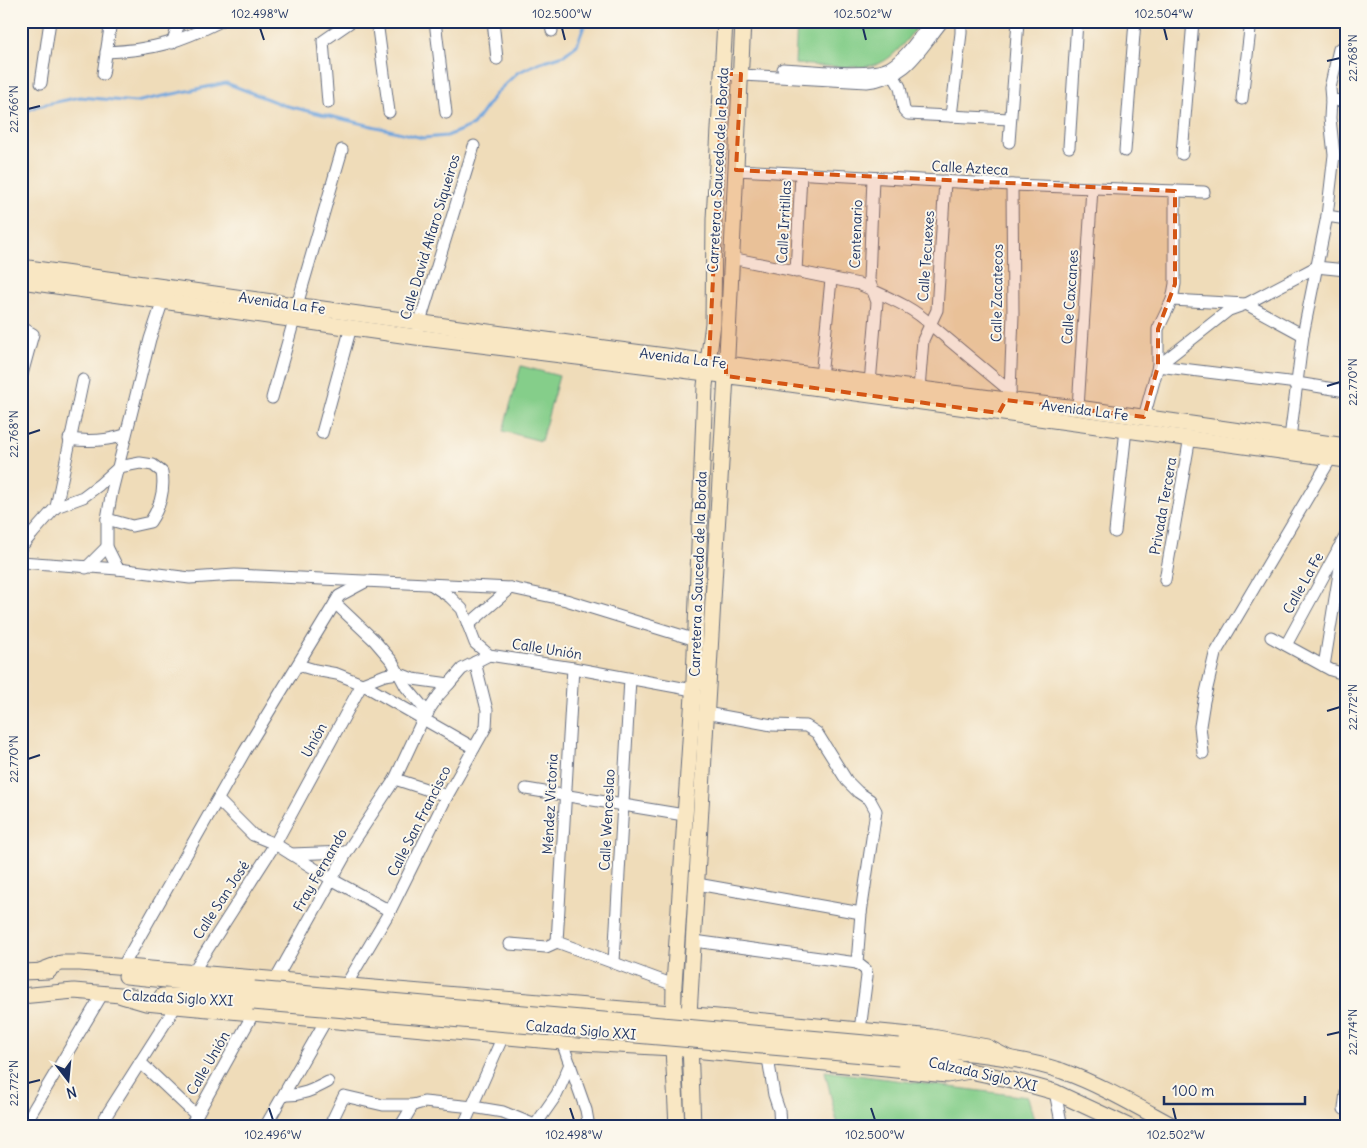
<svg xmlns="http://www.w3.org/2000/svg" width="1367" height="1148" font-family="Delius,sans-serif">
<style>
.green{fill:#85ce8a;stroke:#507e74}
.lines{fill:none;stroke-linecap:round;stroke-linejoin:round}
.stream{stroke:#70a5dd;stroke-width:3}
.street-casing{stroke:#656c7e;stroke-width:13}
.secondary-casing{stroke:#656c7e;stroke-width:17}
.street{stroke:#fff;stroke-width:11}
.secondary{stroke:#f9e7c3;stroke-width:15}
.secondary-bridge-casing{stroke:#656c7e;stroke-width:17;stroke-linecap:butt}
.secondary-bridge{stroke:#f9e7c3;stroke-width:15}
.marked{fill:#d45514;fill-opacity:0.2;stroke:#d45514;stroke-width:4;stroke-dasharray:10 6;stroke-linejoin:round}
.ticks{fill:none;stroke:#1b2f5e;stroke-width:2}
.labels{text-anchor:middle;dominant-baseline:central;stroke-width:4;stroke-linejoin:round;paint-order:stroke}
.street-label{font-size:14px;fill:#1b2f5e;stroke:#fbf7ec}
.neatline{fill:none;stroke:#1b2f5e;stroke-width:2}
.ticks-label{font-size:12px;text-anchor:middle;fill:#1b2f5e}
</style>
<rect width="100%" height="100%" fill="#fbf7ec"/>
<filter id="ink" filterUnits="userSpaceOnUse"><feTurbulence type="fractalNoise" baseFrequency=".02" numOctaves="2"/><feDisplacementMap in="SourceGraphic" scale="10" xChannelSelector="R" yChannelSelector="G"/><feConvolveMatrix kernelMatrix="1 2 1 2 8 2 1 2 1" color-interpolation-filters="sRGB"/></filter>
<filter id="wash" filterUnits="userSpaceOnUse"><feTurbulence type="fractalNoise" baseFrequency=".0096" numOctaves="4" result="noise"/><feDisplacementMap in="SourceGraphic" scale="20" xChannelSelector="R" yChannelSelector="G"/><feGaussianBlur stdDeviation="1.12" result="paint"/><feColorMatrix in="noise" values="0 0 0 0 0 0 0 0 0 0 0 0 0 0 0 0 0 1.4 0 .05"/><feComposite in="paint" operator="in"/></filter>
<g filter="url(#wash)">
<rect width="100%" height="100%" fill="#efdcb9"/>
<!-- green -->
<g class="green">
<path d="M797,21h119l2,4c-9,12 -23,32 -38,38 -20,8 -63,2 -85,1z"/>
<polygon points="521,366 559,376 541,441 503,431"/>
<polygon points="825,1071 1028,1097 1036,1127 838,1127"/>
</g>
<g class="lines">
<!-- stream -->
<polyline class="stream" points="21,114 37,106 80,97 135,102 226,83 283,105 423,138 447,136 473,125 497,92 517,73 538,63 564,55 577,45 584,26 584,21"/>
</g>
</g>
<g filter="url(#ink)">
<g class="lines">
<!-- street casing -->
<g class="street-casing">
<g id="street">
<polyline points="377,21 389,112"/>
<polyline points="435,21 446,113"/>
<polyline points="493,21 497,59"/>
<polyline points="550,21 552,31"/>
<polyline points="172,43 180,21"/>
<polyline points="1339,49 1330,88 1331,100 1346,101"/>
<path d="M106,52c48,-2 73,-10 115,-31"/>
<path d="M783,69c24,1 89,9 107,-2 17,-10 29,-31 42,-46"/>
<polyline points="890,69 900,87 904,110 908,114 1010,119"/>
<polyline points="103,74 111,21"/>
<path d="M723,74l144,8c41,-4 52,-32 76,-61"/>
<polyline points="41,83 50,21"/>
<polyline points="1242,99 1251,21"/>
<polyline points="328,103 323,41 352,21"/>
<polyline points="951,116 961,33 961,24 958,21"/>
<polyline points="1009,142 1018,21"/>
<polyline points="1069,147 1077,21"/>
<polyline points="1125,151 1135,21"/>
<polyline points="1182,154 1193,21"/>
<polyline points="736,170 1012,185 1204,192"/>
<polyline points="1327,216 1334,155 1330,118 1331,100"/>
<path d="M731,258l128,26c25,12 53,22 72,41l79,66"/>
<polyline points="796,272 801,174"/>
<polyline points="1172,300 1246,304 1303,335"/>
<polyline points="297,305 342,150"/>
<polyline points="21,327 33,334 21,378"/>
<polyline points="418,328 474,146"/>
<polyline points="1158,366 1229,310 1246,304 1316,267 1346,270"/>
<polyline points="1158,366 1158,329 1172,300 1175,284 1175,191"/>
<polyline points="821,377 831,280"/>
<polyline points="870,383 877,302 869,280 873,178"/>
<polyline points="919,389 923,340 937,310 945,181"/>
<polyline points="1008,395 1010,391 1013,315 1012,185"/>
<polyline points="272,398 294,320"/>
<polyline points="1078,408 1092,188"/>
<polyline points="1144,417 1158,366 1297,383 1346,391"/>
<polyline points="322,433 351,327"/>
<polyline points="1290,438 1303,335 1327,216 1346,219"/>
<path d="M69,439c20,3 37,2 56,-4"/>
<polyline points="56,507 83,380"/>
<polyline points="1115,532 1126,429"/>
<polyline points="21,534 32,534 21,547"/>
<path d="M32,534l24,-27 27,-10 16,-12 20,-18 21,-4 13,2 9,7c3,18 -2,35 -12,50l-18,4 -25,-7"/>
<polyline points="21,562 118,569 190,578 235,575 511,588 566,600 696,640"/>
<polyline points="86,568 107,547"/>
<polyline points="118,569 107,547 107,519 112,491 150,339 165,294"/>
<polyline points="1165,580 1190,437"/>
<polyline points="432,585 450,597 462,609 475,643 489,655 573,668 693,690"/>
<polyline points="335,603 374,640 392,661 406,687 428,713"/>
<polyline points="468,625 511,588"/>
<polyline points="1271,637 1331,670 1341,673"/>
<polyline points="1286,645 1346,535"/>
<polyline points="298,665 315,670 337,674 362,684 474,748"/>
<polyline points="1324,666 1342,555 1341,550 1338,549"/>
<polyline points="706,713 772,725 806,726 817,733 847,781 858,792 870,800 876,811 861,913 857,963 866,970 867,976 860,1030"/>
<polyline points="1203,753 1200,726 1204,701 1215,654 1331,458 1336,452"/>
<polyline points="395,779 447,796"/>
<polyline points="526,789 684,815"/>
<polyline points="218,800 253,835 275,844 331,879 390,911"/>
<polyline points="291,854 347,852"/>
<polyline points="697,884 861,913"/>
<polyline points="694,941 857,963"/>
<polyline points="557,942 573,668"/>
<polyline points="510,944 546,947 557,942 674,985"/>
<polyline points="614,962 630,679"/>
<polyline points="123,966 245,751 335,603 339,596 367,581"/>
<polyline points="193,972 275,844 362,684 385,675 398,673 413,679 449,684 462,669 489,655"/>
<polyline points="276,979 347,852 395,779 423,719 439,695 449,684"/>
<polyline points="346,985 390,911 447,796 486,727 487,710 475,662"/>
<polyline points="562,1042 586,1110 589,1127"/>
<polyline points="768,1058 774,1095 779,1110 780,1127"/>
<polyline points="140,1062 196,1115"/>
<polyline points="1055,1092 1062,1127"/>
<path d="M284,1095c17,1 29,-5 44,-13"/>
<polyline points="1344,1109 1346,1092"/>
<polyline points="23,1127 103,993"/>
<polyline points="99,1127 176,1006"/>
<polyline points="190,1127 253,1014"/>
<polyline points="265,1127 326,1020"/>
<polyline points="329,1127 344,1096 383,1105 413,1105 424,1102 473,1107 503,1112 535,1125"/>
<polyline points="400,1127 413,1105"/>
<polyline points="463,1127 503,1036"/>
<polyline points="534,1127 557,1094 570,1064"/>
</g>
</g>
<!-- secondary casing -->
<g class="secondary-casing">
<g id="secondary">
<polyline points="21,267 604,348 1006,400 1078,408 1346,446"/>
<polyline points="21,281 416,337 746,378 1346,460"/>
<polyline points="40,971 61,963 80,963 765,1021 932,1037 987,1047 1012,1060"/>
<polyline points="21,972 49,971"/>
<polyline points="126,976 254,989"/>
<polyline points="21,996 74,991 132,996"/>
<polyline points="122,996 146,1003 176,1006 562,1042 673,1048 947,1075 970,1071"/>
<polyline points="162,996 186,996 253,1002"/>
<path d="M899,1046c54,6 111,8 163,25 39,14 76,36 113,56"/>
<polyline points="899,1058 940,1062 970,1071 1012,1080 1055,1092 1130,1127"/>
<polyline points="677,1127 673,1048 674,985 694,680 705,386 713,323 714,219 725,21"/>
<polyline points="693,1127 689,1015 726,376 743,21"/>
</g>
</g>
<!-- street -->
<use href="#street" class="street"/>
<!-- secondary -->
<use href="#secondary" class="secondary"/>
<!-- secondary-bridge casing -->
<g class="secondary-bridge-casing">
<g id="secondary-bridge">
<polyline points="254,989 899,1046"/>
<polyline points="253,1002 899,1058"/>
</g>
</g>
<!-- secondary-bridge -->
<use href="#secondary-bridge" class="secondary-bridge"/>
</g>
</g>
<!-- marked area -->
<path class="marked" d="M723,74h18l-5,96 439,21v93l-17,45v37l-14,51 -138,-17 -7,13 -273,-37v-13l-17,-3z"/>
<!-- ticks -->
<path class="ticks" d="M260,28l4,12M562,28l3,12M863,28l3,12M1164,28l3,12M1327,61l13,-3M28,109l12,-3M1327,386l13,-4M28,434l12,-4M1327,711l13,-4M28,759l12,-4M1327,1035l13,-3M28,1083l12,-3M269,1108l4,12M570,1108l4,12M871,1108l4,12M1173,1108l3,12"/>
<g class="labels">
<!-- street labels -->
<g class="street-label">
<text transform="translate(970 168) rotate(3)">Calle Azteca</text>
<text transform="translate(718 170) rotate(-87)">Carretera a Saucedo de la Borda</text>
<text transform="translate(784 222) rotate(-87)">Calle Irritillas</text>
<text transform="translate(856 234) rotate(-88)">Centenario</text>
<text transform="translate(430 237) rotate(-73)">Calle David Alfaro Siqueiros</text>
<text transform="translate(926 256) rotate(-86)">Calle Tecuexes</text>
<text transform="translate(997 293) rotate(-89)">Calle Zacatecos</text>
<text transform="translate(1070 297) rotate(-86)">Calle Caxcanes</text>
<text transform="translate(282 303) rotate(8)">Avenida La Fe</text>
<text transform="translate(683 358) rotate(7)">Avenida La Fe</text>
<text transform="translate(1085 410) rotate(7)">Avenida La Fe</text>
<text transform="translate(1163 506) rotate(-80)">Privada Tercera</text>
<text transform="translate(698 574) rotate(-88)">Carretera a Saucedo de la Borda</text>
<text transform="translate(1303 583) rotate(-61)">Calle La Fe</text>
<text transform="translate(547 649) rotate(9)">Calle Unión</text>
<text transform="translate(314 740) rotate(-61)">Unión</text>
<text transform="translate(550 804) rotate(-87)">Méndez Victoria</text>
<text transform="translate(607 820) rotate(-87)">Calle Wenceslao</text>
<text transform="translate(419 821) rotate(-63)">Calle San Francisco</text>
<text transform="translate(320 870) rotate(-60)">Fray Fernando</text>
<text transform="translate(221 900) rotate(-57)">Calle San José</text>
<text transform="translate(178 998) rotate(3)">Calzada Siglo XXI</text>
<text transform="translate(581 1030) rotate(5)">Calzada Siglo XXI</text>
<text transform="translate(208 1063) rotate(-60)">Calle Unión</text>
<text transform="translate(983 1074) rotate(13)">Calzada Siglo XXI</text>
</g>
</g>
<!-- margin -->
<rect width="1367" height="1148" fill="none" stroke="#fbf7ec" stroke-width="55"/>
<!-- north arrow -->
<g transform="translate(68 1080) rotate(164)" stroke="#fbf7ec" stroke-width="4" paint-order="stroke">
<path d="M0-4L9 19L0 12L-9 19Z" fill="#1b2f5e"/>
<text y="-8" font-size="14" font-weight="bold" text-anchor="middle" fill="#1b2f5e">N</text>
</g>
<!-- scale -->
<path d="M1164 1096v8h141v-8" fill="none" stroke="#1b2f5e" stroke-width="2.5"/>
<text x="1172" y="1096" font-size="15" fill="#1b2f5e" stroke="#fbf7ec" stroke-width="4" paint-order="stroke">100 m</text>
<rect x="28" y="28" width="1312" height="1092" class="neatline"/>
<g class="ticks-label">
<text x="260" y="18">102.498°W</text>
<text x="562" y="18">102.500°W</text>
<text x="863" y="18">102.502°W</text>
<text x="1164" y="18">102.504°W</text>
<text transform="translate(1353 58) rotate(-90)" y="4">22.768°N</text>
<text transform="translate(14 109) rotate(-90)" y="4">22.766°N</text>
<text transform="translate(1353 382) rotate(-90)" y="4">22.770°N</text>
<text transform="translate(14 434) rotate(-90)" y="4">22.768°N</text>
<text transform="translate(1353 707) rotate(-90)" y="4">22.772°N</text>
<text transform="translate(14 759) rotate(-90)" y="4">22.770°N</text>
<text transform="translate(1353 1032) rotate(-90)" y="4">22.774°N</text>
<text transform="translate(14 1083) rotate(-90)" y="4">22.772°N</text>
<text x="273" y="1139">102.496°W</text>
<text x="574" y="1139">102.498°W</text>
<text x="875" y="1139">102.500°W</text>
<text x="1176" y="1139">102.502°W</text>
</g>
</svg>
